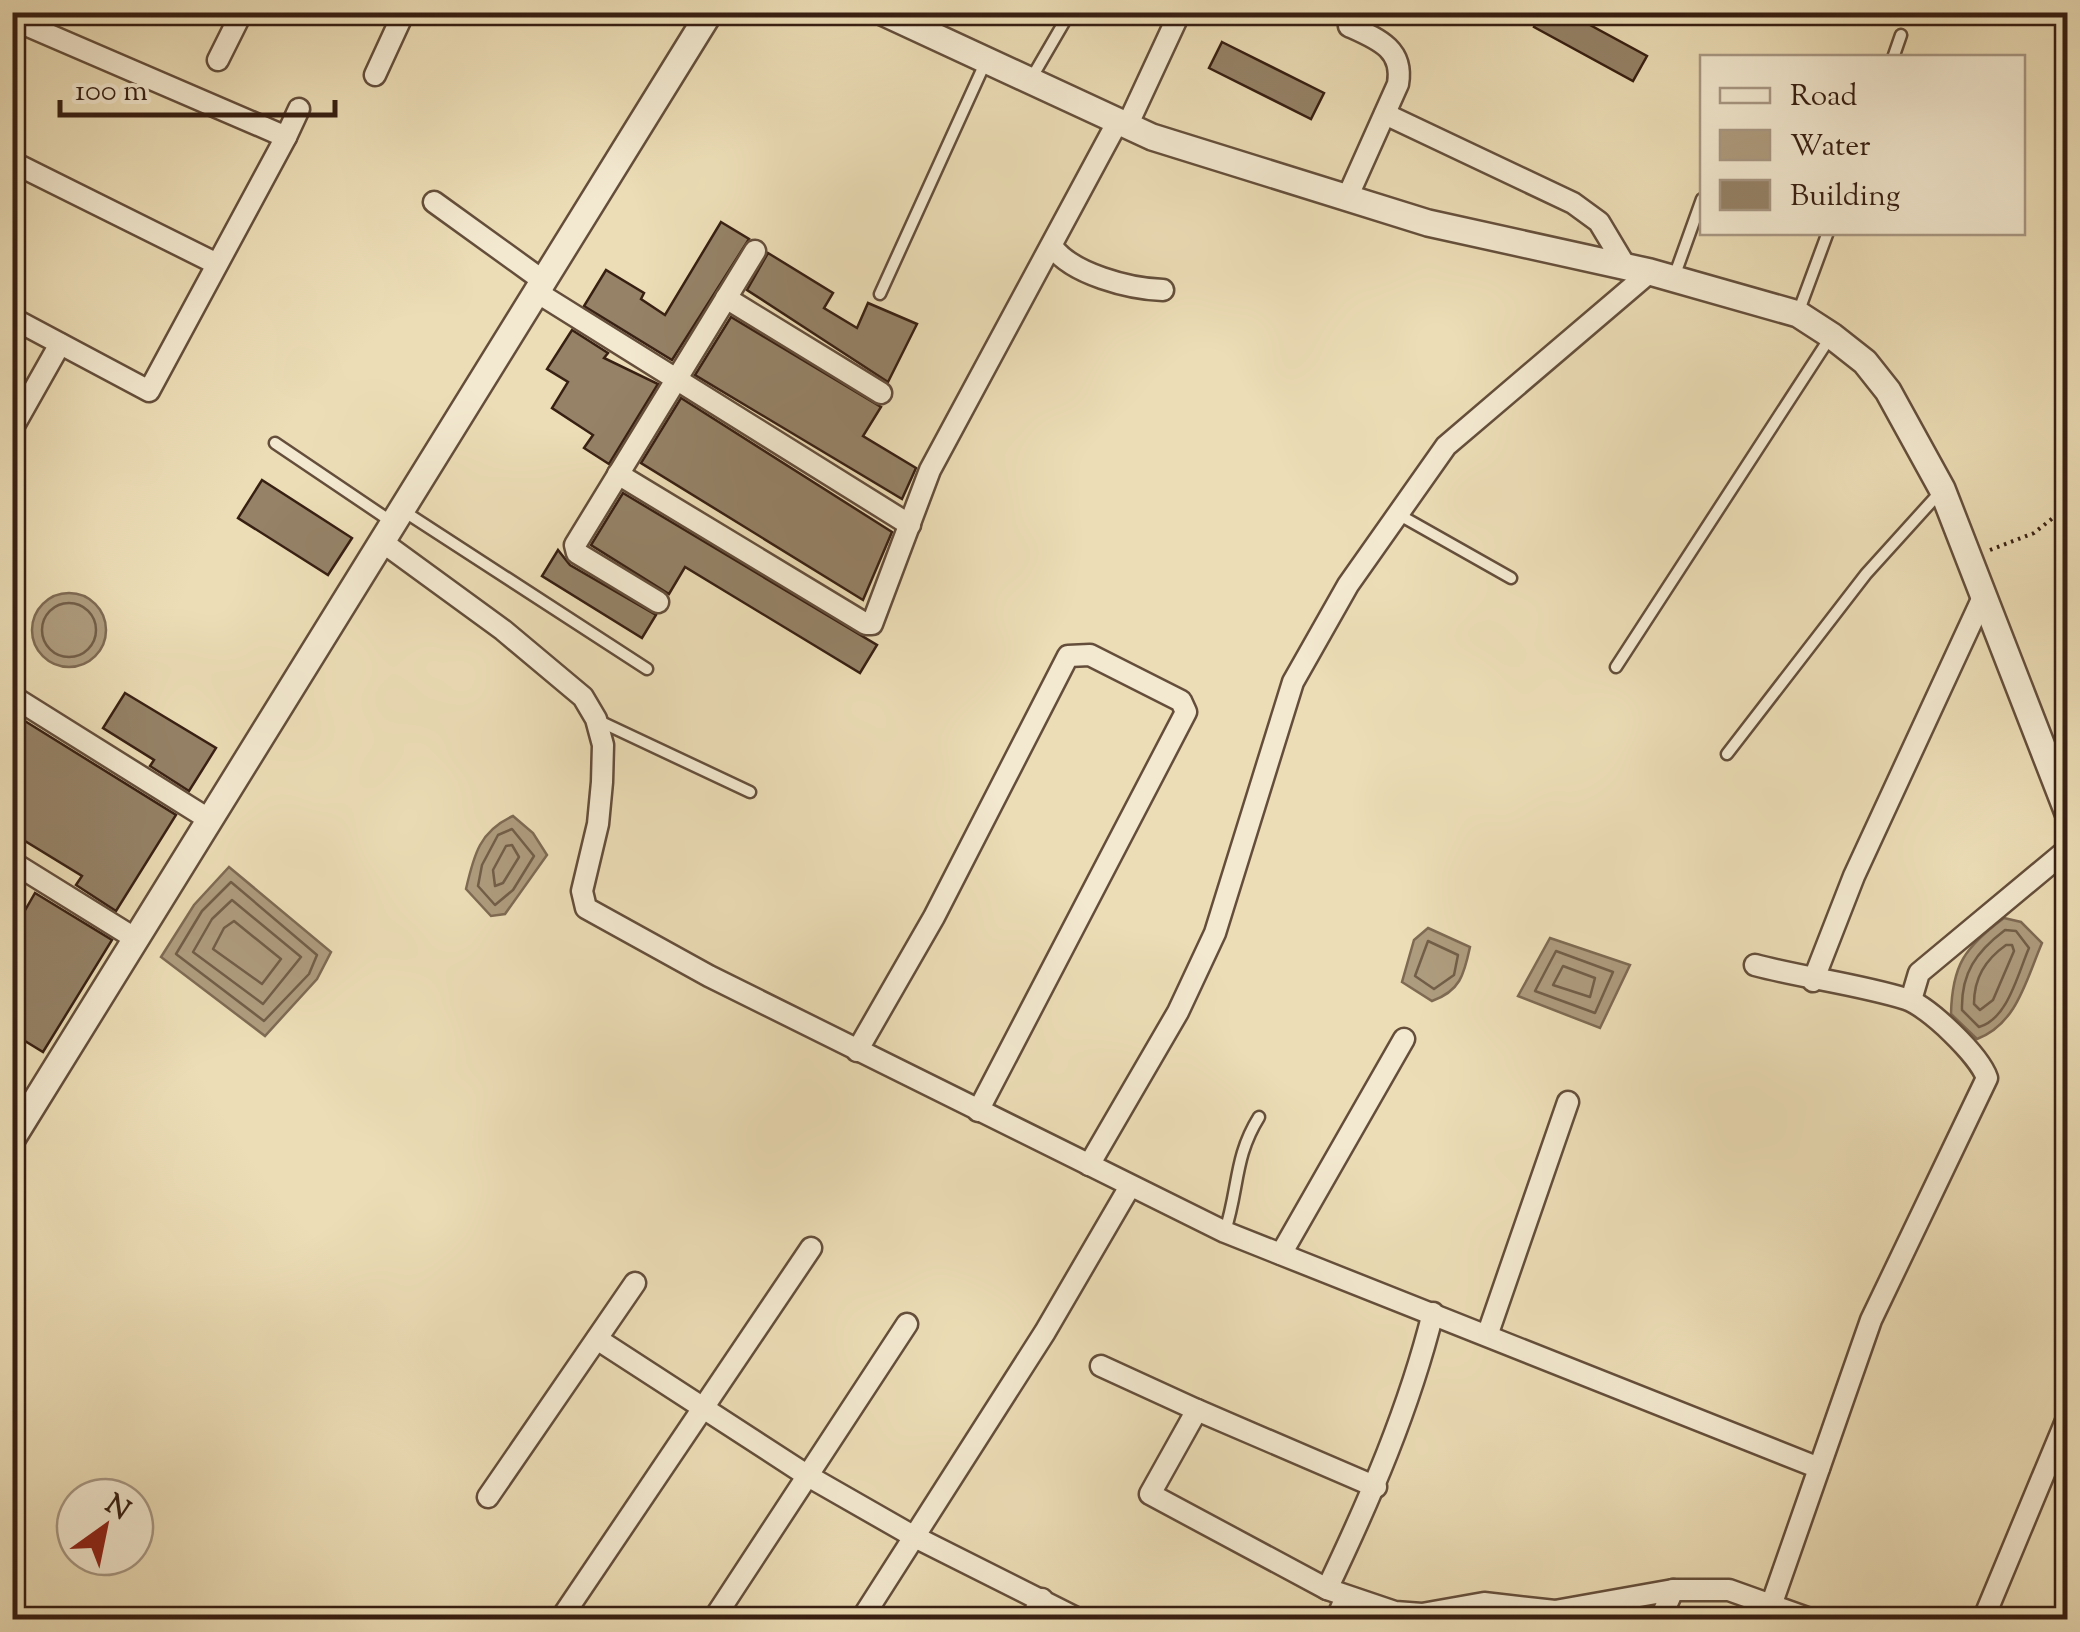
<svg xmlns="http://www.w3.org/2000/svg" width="2080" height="1632" font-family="'Sorts Mill Goudy',serif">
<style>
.water{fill:#ae9c7e;stroke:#7e6a53;stroke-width:2.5}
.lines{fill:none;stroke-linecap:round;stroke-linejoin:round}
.shore{stroke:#725e48;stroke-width:2.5}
.building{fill:#958267;stroke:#371f12;stroke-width:2.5}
.service-casing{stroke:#644e3b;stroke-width:15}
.minor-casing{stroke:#644e3b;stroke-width:25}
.tertiary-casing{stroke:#644e3b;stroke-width:30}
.path{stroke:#371f12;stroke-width:4;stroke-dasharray:2.5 5;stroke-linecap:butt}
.service{stroke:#f3e9d0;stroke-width:10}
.minor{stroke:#f3e9d0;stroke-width:20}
.tertiary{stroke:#f3e9d0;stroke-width:25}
</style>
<rect width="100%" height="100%" fill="#ecddb6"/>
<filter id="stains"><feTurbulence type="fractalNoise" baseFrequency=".002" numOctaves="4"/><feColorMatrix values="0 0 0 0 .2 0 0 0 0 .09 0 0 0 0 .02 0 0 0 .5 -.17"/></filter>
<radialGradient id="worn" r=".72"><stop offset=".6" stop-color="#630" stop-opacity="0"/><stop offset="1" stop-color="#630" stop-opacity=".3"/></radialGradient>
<!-- water -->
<g class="water">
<circle cx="69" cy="630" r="37"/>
<path d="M513,816l20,17 14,22 -42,59 -14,2 -25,-27c8,-35 14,-58 47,-73z"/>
<polygon points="229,867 331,952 317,979 265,1036 161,957 194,905"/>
<path d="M2004,918l17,4 21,21c-16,37 -25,81 -65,96l-26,-25c1,-49 14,-67 53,-96z"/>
<path d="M1428,928l42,19c-6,28 -10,44 -38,54l-30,-19 12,-42z"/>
<polygon points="1550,938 1630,965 1600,1028 1518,996"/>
</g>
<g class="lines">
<!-- shore -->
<g class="shore">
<circle cx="69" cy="630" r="27"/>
<polygon points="512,829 534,856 513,890 495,905 478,886 482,865 498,835"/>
<polygon points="512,845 519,857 503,883 495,886 493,870 506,846"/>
<polygon points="231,882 317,955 309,974 264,1021 176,954 202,911"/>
<polygon points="232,900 301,957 263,1004 193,952 212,919"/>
<polygon points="234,921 281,959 262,984 213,949 224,928"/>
<path d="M2005,930l11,1 13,17c-11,25 -21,71 -50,79l-17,-17c-1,-37 14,-58 43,-80z"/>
<polygon points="1428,941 1458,955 1454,975 1434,989 1415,976"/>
<path d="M2006,945h6l2,6 -21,49 -13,10 -6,-6c0,-26 11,-44 32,-59z"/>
<polygon points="1556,951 1613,972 1595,1013 1535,991"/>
<polygon points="1563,966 1595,978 1590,997 1553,985"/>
</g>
</g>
<!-- building -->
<g class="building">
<polygon points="1541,12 1566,12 1647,56 1633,81 1534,27"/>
<polygon points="1222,42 1324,93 1311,119 1209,68"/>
<polygon points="721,222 749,239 672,360 584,306 606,270 644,293 641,299 665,315"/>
<polygon points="768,253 833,293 824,308 857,328 868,303 917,324 888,382 747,290"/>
<polygon points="731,317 881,407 863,436 916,468 902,499 695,375"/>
<polygon points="572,330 608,353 604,358 658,384 609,464 584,448 593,435 552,408 568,382 547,369"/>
<polygon points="681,398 892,532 863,600 641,463"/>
<polygon points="262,480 352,538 328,575 238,518"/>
<polygon points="623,493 877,645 860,673 685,567 669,594 591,545"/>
<polygon points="558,550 570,565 656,615 642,638 542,576"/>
<polygon points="125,693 216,748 189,791 150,766 154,760 103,728"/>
<polygon points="12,713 176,815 116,911 76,885 82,876 12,833"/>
<polygon points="35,893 112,940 43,1052 12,1033 12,933"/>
</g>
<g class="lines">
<!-- service casing -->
<g class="service-casing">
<g id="service">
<polyline points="1893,58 1901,35"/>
<polyline points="1031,79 1070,12"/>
<polyline points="1674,277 1702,199"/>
<polyline points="880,294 986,61"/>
<polyline points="1798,313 1828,232"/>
<polyline points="275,443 392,522"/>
<polyline points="402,510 647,669"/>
<polyline points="1396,513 1511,578"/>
<polyline points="1616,667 1831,336"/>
<polyline points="597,720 750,792"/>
<polyline points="1727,754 1866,574 1942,490"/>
<path d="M1225,1231c14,-43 9,-74 34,-114"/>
</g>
</g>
<!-- minor casing -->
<g class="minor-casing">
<g id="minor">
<polyline points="12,19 286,137 149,391 12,318"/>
<polyline points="218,60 242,12"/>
<polyline points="375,75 404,12"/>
<polyline points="1385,114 1573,203 1599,222 1626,267"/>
<polyline points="1127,126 1180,12"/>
<polyline points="286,137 299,109"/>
<polyline points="12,162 217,264"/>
<path d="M1347,198l51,-114c6,-35 -20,-45 -49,-58"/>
<polyline points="434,202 542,280"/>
<path d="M1052,246c19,28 78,43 111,44"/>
<polyline points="535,291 910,525"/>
<polyline points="726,298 881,393"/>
<polyline points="12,429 60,344"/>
<polyline points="618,474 866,624 872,624 930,470 1118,121"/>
<polyline points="381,541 503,630 583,697 596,719 603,745 602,782 598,824 582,891 586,908 709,976 1225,1232 1819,1468"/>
<polyline points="658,602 577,553 575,545 755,251"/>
<polyline points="12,696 210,820"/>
<polyline points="12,862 136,939"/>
<path d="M1755,965c49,13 102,19 151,34 22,7 73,56 81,79l-116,242 -105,300"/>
<polyline points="1813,981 1854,876 1984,595"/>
<polyline points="1911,1000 1919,973 2068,849"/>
<polyline points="857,1051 934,917 1068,656 1090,655 1181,701 1186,712 978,1111"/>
<polyline points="1089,1165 1178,1012 1215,933 1293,682 1348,585 1446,446 1650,272"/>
<polyline points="1281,1254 1404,1039"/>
<polyline points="1488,1333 1568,1102"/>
<polyline points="597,1339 808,1476 913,1536 1080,1620"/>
<polyline points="1101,1366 1197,1410 1150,1494 1327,1589 1395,1612 1422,1614 1484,1603 1555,1611 1673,1590 1729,1590 1813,1620"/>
<polyline points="1197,1410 1376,1487"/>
<polyline points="488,1497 635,1283"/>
<path d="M1327,1589c43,-90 82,-180 106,-276"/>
<polyline points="560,1620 811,1248"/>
<polyline points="713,1620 907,1324"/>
<polyline points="861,1620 1045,1332 1129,1188"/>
<polyline points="1030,1620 1042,1599"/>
<polyline points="1336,1620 1346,1597"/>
<polyline points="1660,1620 1673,1590"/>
<polyline points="1983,1620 2068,1416"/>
</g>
</g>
<!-- tertiary casing -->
<g class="tertiary-casing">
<g id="tertiary">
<polyline points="882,12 1152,137 1428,223 1650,272 1798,314 1832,336 1865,362 1888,391 1942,489 2068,813"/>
<polyline points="12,1139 710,12"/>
</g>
</g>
<!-- path -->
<polyline class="path" points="1990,550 2034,533 2068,506"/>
<!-- service -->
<use href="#service" class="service"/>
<!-- minor -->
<use href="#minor" class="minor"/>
<!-- tertiary -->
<use href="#tertiary" class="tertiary"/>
</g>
<!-- margin -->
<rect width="2080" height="1632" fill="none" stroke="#ecddb6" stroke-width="50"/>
<rect x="15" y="15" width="2050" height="1602" fill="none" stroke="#371f12" stroke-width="5"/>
<rect x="25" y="25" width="2030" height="1582" fill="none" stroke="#371f12" stroke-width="2.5"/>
<!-- legend -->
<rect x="1700" y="55" width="325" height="180" fill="#f3e9d0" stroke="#a89884" stroke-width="2.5"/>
<rect x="1720" y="88" width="50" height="15" fill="#f3e9d0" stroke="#a89884" stroke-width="2.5"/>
<text x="1790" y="105" font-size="30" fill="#371f12">Road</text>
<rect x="1720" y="130" width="50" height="30" fill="#ae9c7e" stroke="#a89884" stroke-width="2.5"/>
<text x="1790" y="155" font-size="30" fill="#371f12">Water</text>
<rect x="1720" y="180" width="50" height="30" fill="#958267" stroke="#a89884" stroke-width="2.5"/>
<text x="1790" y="205" font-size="30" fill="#371f12">Building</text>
<!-- north arrow -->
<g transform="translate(105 1527) rotate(33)"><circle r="48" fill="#f3e9d0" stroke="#a89884" stroke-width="2.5"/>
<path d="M0-8L18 38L0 25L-18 38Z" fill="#8f2418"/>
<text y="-15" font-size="28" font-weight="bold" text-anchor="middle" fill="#371f12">N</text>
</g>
<!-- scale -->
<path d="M60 100v15h275v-15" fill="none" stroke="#371f12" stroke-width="5"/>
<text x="75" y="100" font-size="30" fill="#371f12" stroke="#f3e9d0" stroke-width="8" paint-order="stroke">100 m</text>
<rect width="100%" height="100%" filter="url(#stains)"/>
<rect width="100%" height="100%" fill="url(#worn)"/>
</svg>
